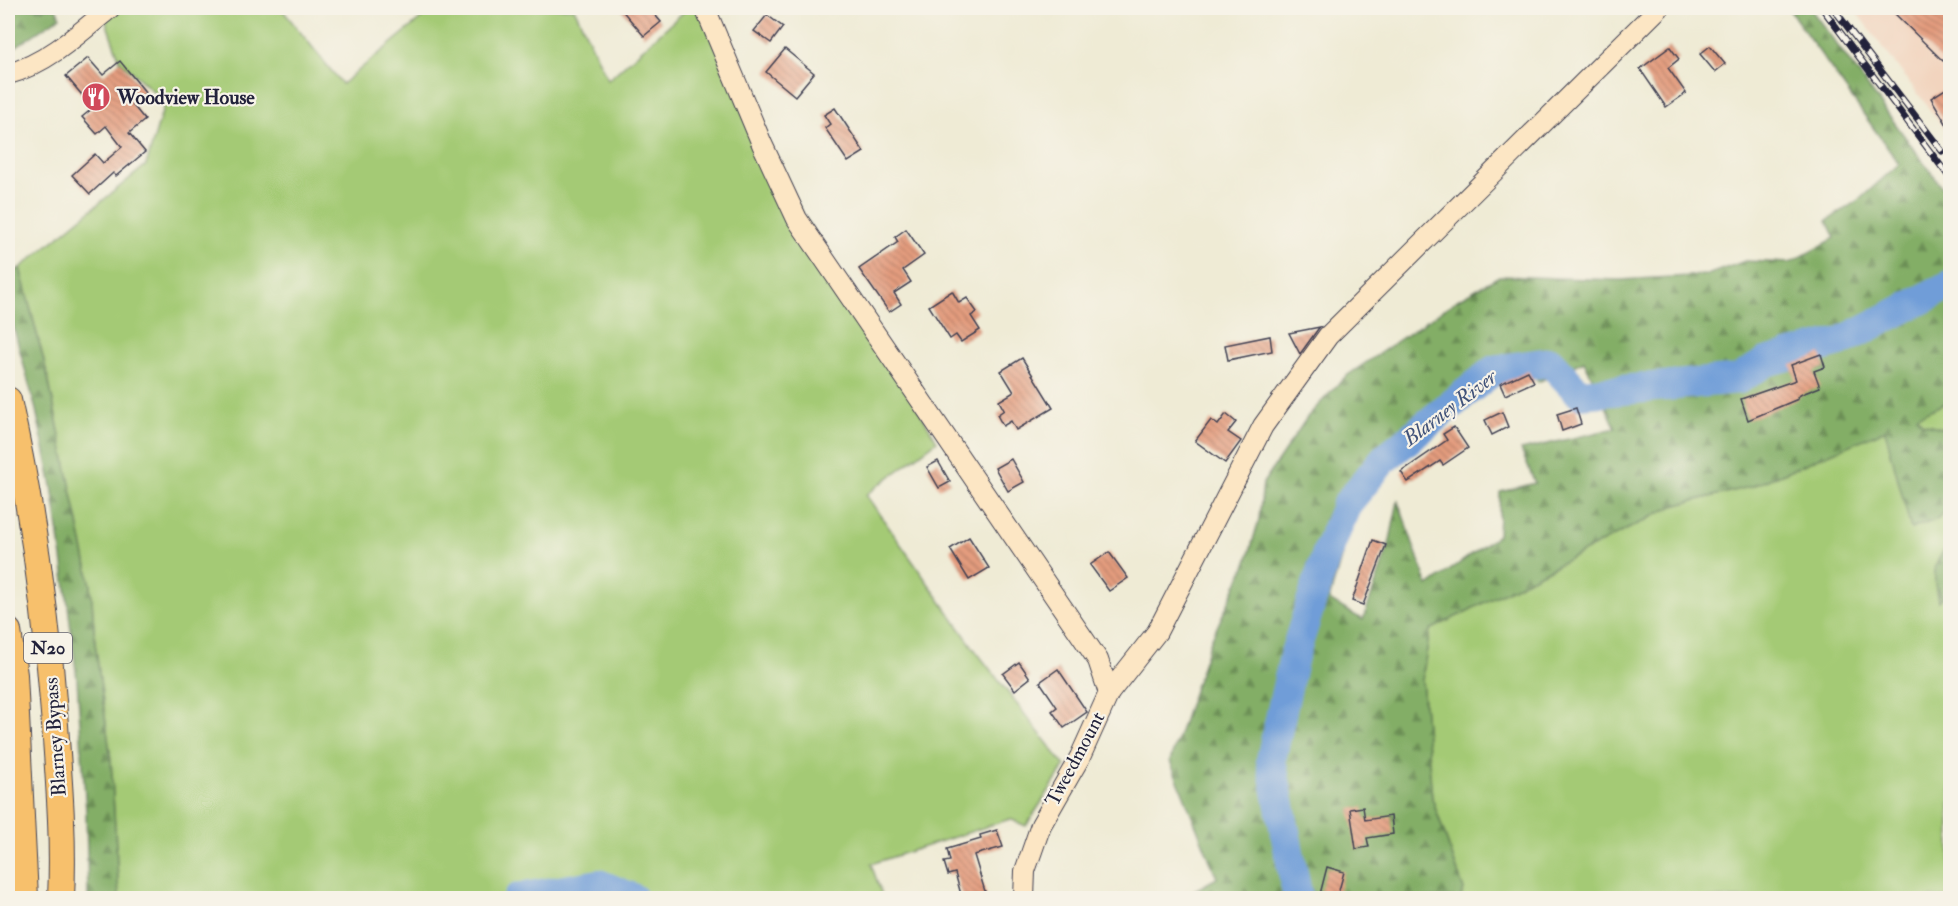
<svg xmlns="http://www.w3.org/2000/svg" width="1958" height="906" font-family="'IM FELL Double Pica',serif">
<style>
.built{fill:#f2d4be}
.green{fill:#a4ca74;stroke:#637658;stroke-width:1.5}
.forest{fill:url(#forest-firs);stroke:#526850;stroke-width:1.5;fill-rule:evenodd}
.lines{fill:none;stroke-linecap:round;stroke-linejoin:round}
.river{stroke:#6f9dd8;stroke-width:30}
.building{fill:url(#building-back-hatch)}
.secondary-casing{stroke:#414052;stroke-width:22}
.highway-casing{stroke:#414052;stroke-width:28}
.secondary{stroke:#fce6c4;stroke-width:20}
.highway{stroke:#f7c06c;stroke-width:26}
.rail-casing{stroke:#22223b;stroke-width:7}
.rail{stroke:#f7f3e8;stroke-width:4.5;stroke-dasharray:14;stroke-linecap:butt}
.labels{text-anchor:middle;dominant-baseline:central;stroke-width:4.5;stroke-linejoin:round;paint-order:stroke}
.shield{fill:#f7f3e8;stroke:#62616f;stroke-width:1.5}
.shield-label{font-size:18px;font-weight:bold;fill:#22223b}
.poi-label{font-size:20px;font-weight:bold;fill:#22223b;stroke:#f7f3e8;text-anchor:start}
.street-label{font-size:20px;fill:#22223b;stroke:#f7f3e8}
.water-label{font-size:21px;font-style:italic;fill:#41537a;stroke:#f7f3e8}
</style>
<defs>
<pattern id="forest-firs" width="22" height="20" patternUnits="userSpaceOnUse" patternTransform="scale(1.5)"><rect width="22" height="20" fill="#83ae66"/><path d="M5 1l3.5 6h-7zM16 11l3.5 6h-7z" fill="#6b8d55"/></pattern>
<pattern id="building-back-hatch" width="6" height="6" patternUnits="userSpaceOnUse" patternTransform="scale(1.5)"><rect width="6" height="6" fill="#e49c7e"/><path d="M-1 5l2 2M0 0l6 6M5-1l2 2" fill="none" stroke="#b87f68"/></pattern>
</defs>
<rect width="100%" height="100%" fill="#f7f3e8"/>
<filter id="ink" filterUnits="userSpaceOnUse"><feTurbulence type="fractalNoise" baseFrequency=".0167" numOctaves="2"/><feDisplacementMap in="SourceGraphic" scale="12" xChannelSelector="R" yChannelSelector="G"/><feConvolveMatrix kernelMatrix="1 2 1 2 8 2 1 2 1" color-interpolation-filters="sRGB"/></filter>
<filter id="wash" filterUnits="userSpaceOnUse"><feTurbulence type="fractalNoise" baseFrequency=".008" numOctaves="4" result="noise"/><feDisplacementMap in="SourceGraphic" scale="24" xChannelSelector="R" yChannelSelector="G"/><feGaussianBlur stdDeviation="1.35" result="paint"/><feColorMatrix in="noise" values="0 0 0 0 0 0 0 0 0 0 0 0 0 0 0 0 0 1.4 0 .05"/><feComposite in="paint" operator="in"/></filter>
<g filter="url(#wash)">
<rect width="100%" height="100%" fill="#efebd5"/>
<!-- built -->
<polygon class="built" points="1853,8 1950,8 1950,136"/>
<!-- green -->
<g class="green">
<polygon points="111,8 281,8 342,84 434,8 574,8 608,80 688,8 704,8 762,144 937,441 866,495 975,650 1065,766 1026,826 1010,819 871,864 883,898 633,898 599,884 524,898 119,898 111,760 95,643 91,586 47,373 20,268 146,165 165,102 120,61 103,13"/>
<polygon points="1950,401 1950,430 1922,423 1917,416"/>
<polygon points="1886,429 1911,528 1945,510 1950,512 1950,544 1944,550 1938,600 1950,591 1950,898 1460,898 1464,890 1432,798 1422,680 1430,630 1673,506 1753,486"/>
</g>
<!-- forest -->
<g class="forest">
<polygon points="8,8 56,8 60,17 9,51"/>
<path d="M1788,8h22l140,190v203l-33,15 5,7 28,7v82l-5,-1 -7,8 -27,10 -26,-99 -132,56 -80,20 -243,124 -8,50 10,118 32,92 -4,8h-280l37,-20 -47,-117 41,-121 36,-78 12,-43 4,-36 45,-67 37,-39 114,-78 40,-23 121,4 87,-5 38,-14 45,2 45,-25 -8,-17 34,-23 38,-34zM1584,361l32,67 -95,22 14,33 -35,9 -2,43 -70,51 -30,-85 -9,44 -26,75 -34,-20 24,-84 34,-56 64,-50 79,-42 8,14z"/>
<polygon points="20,268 47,373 91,586 95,643 111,760 119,898 88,898 86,811 77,679 62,557 52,486 36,410 8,307 8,275"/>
<path d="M1950,544v47l-12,10c-5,-24 -7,-39 12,-57z"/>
</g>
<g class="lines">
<!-- river -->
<g class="river">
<polyline points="518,898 599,884 633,898"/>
<polyline points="1298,898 1271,760 1294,656 1327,553 1347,504 1384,459 1494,370 1550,362 1580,394 1739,379 1766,362 1840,342 1950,285"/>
</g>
</g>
<g id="blocks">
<!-- building -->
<g class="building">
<polygon points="620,8 649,8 661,22 644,36"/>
<polygon points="1889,8 1940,8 1950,18 1950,54 1943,61"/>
<polygon points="767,15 783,27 771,43 754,31"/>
<polygon points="1710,46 1725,64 1715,72 1700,54"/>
<polygon points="1670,47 1679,59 1668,68 1686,93 1666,107 1640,69"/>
<polygon points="785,49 814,73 795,96 766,72"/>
<polygon points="88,58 103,75 120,61 146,93 132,104 145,120 129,133 145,152 116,176 113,173 90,194 72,175 95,154 103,163 122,147 106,126 97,134 82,117 93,108 66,76"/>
<polygon points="1950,86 1950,130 1931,98"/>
<polygon points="835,108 864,152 848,162 825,128 830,124 824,115"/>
<polygon points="906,229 924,255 903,270 911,282 894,293 901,304 889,312 859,269 898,242 895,237"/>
<polygon points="952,291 959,303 967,298 977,312 971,316 980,330 961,342 956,335 950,339 929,306"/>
<polygon points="1320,327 1318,329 1300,354 1289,333"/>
<polygon points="1270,336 1272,351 1228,360 1225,345"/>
<polygon points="1821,354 1825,367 1814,371 1820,387 1802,394 1797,397 1798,399 1748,420 1741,399 1796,380 1791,365"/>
<polygon points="1022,358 1053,408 1016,430 1011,421 1003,426 997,415 1004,410 999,401 1014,392 1001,371"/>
<polygon points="1528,371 1534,382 1505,395 1500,384"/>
<polygon points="1576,408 1581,424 1562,431 1557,414"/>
<polygon points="1502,412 1508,427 1492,435 1485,420"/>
<polygon points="1226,414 1236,422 1228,432 1241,441 1225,463 1195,441 1211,420 1218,425"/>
<polygon points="1454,427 1468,448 1443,465 1440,461 1408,482 1401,472 1447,440 1443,434"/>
<polygon points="1011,459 1024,482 1008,491 995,468"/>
<polygon points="938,461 950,482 939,488 927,467"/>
<polygon points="969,537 989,568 969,580 950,549"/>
<polygon points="1373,540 1386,545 1363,605 1352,601"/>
<polygon points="1109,552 1128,578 1109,591 1090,565"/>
<polygon points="1019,662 1030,678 1015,690 1003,674"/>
<polygon points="1058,669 1087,712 1064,728 1052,711 1057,707 1040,682"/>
<polygon points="1363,807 1365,820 1391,816 1393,834 1367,838 1369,847 1356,849 1350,809"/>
<polygon points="997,830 1003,847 974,855 987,898 962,898 955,873 948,875 944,862 950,861 947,849 981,839 980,835"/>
<polygon points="1327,867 1344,872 1337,898 1319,898"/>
</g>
</g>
</g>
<g filter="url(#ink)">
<use href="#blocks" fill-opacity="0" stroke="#414052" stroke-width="1.5"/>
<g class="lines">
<!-- secondary casing -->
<g class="secondary-casing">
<g id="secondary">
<polyline points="705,8 762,144 797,219 1098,660 1109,693"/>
<path d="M8,74c38,-10 72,-41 102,-66"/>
<polyline points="1024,898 1025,871 1041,825 1080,757 1109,693 1157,632 1263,426 1328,336 1659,8"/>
</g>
</g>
<!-- highway casing -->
<g class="highway-casing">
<g id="highway">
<path d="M8,400c24,107 39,216 47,325 4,57 9,116 6,173"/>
<polyline points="8,631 14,675 25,898"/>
</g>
</g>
<!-- secondary -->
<use href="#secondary" class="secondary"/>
<!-- highway -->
<use href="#highway" class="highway"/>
<!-- rail casing -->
<g class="rail-casing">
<g id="rail">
<polyline points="1822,8 1950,178"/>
<polyline points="1833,8 1942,151"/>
</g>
</g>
<!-- rail -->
<use href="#rail" class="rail"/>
</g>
</g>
<!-- icons -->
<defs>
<g id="restaurant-disc" transform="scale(1.5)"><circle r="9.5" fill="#d1495b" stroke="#f7f3e8"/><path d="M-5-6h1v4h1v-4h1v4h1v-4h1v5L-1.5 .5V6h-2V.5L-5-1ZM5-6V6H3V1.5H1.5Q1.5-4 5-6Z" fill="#fff"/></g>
</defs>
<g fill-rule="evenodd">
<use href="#restaurant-disc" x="96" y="97"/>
</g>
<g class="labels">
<!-- shield labels -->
<rect class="shield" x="24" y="633" width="48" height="30" rx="4.5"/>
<g class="shield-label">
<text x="48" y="648">N20</text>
</g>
<!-- poi labels -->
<g class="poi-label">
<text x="117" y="97">Woodview House</text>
</g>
<!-- street labels -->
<g class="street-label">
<text transform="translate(55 737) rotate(-94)">Blarney Bypass</text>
<text transform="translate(1075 759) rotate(-62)">Tweedmount</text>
</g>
<!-- water labels -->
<g class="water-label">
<text transform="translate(1450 408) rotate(-37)">Blarney River</text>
</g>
</g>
<!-- margin -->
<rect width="1958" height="906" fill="none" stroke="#f7f3e8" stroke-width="30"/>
</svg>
